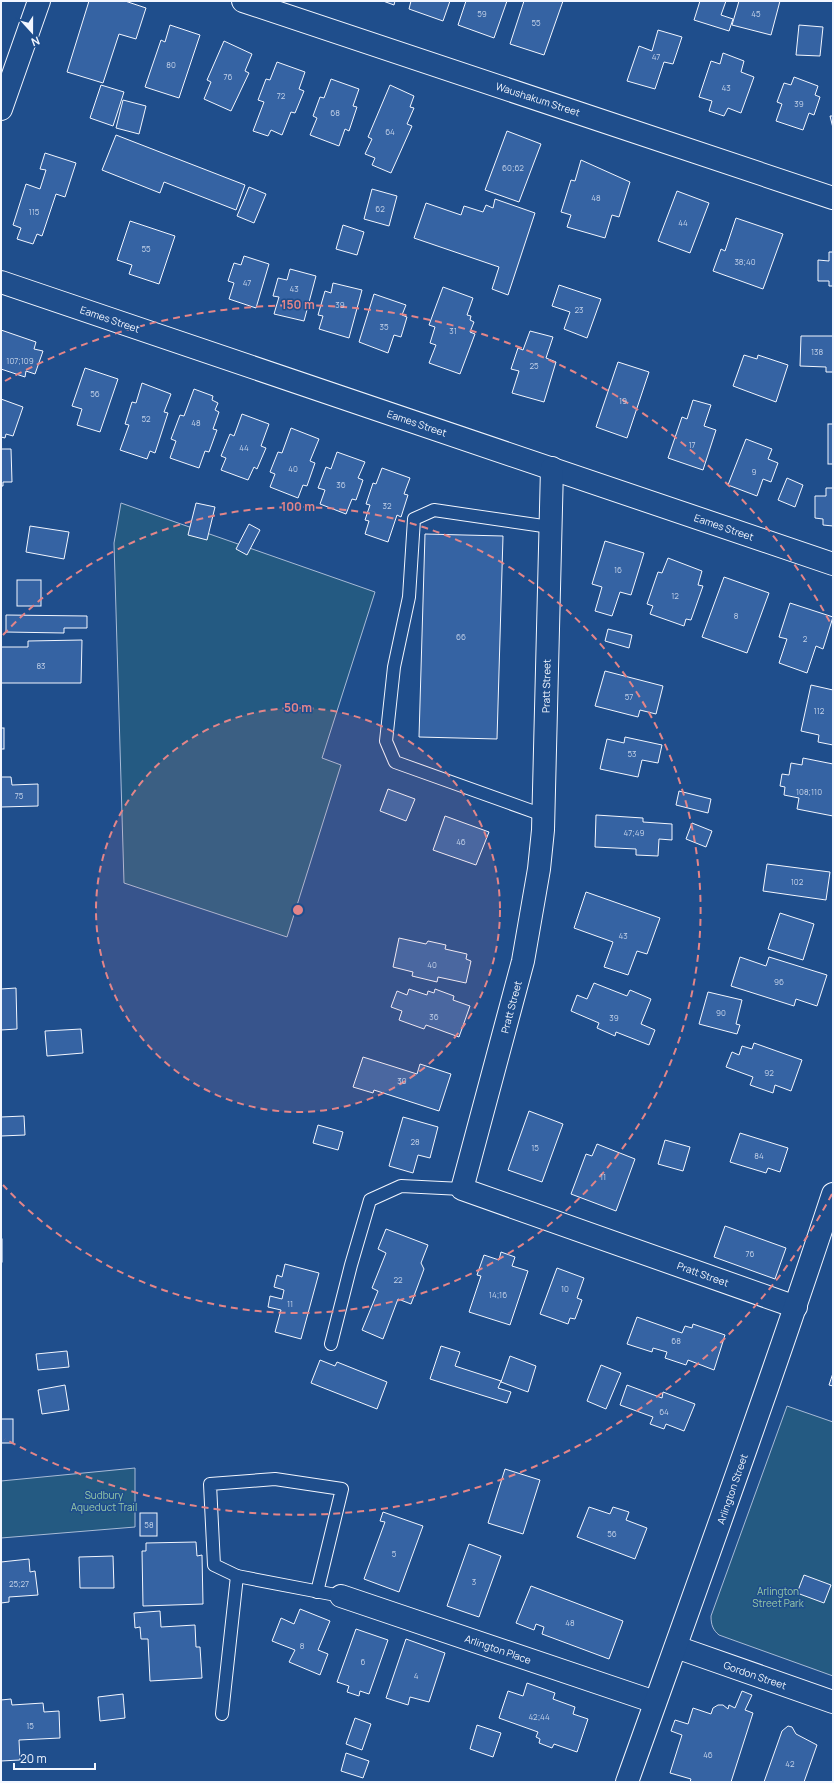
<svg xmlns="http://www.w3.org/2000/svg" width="834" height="1783" font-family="Manrope,sans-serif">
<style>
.green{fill:#245a82;stroke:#a8bbd7}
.building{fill:#3563a3;stroke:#f2f6ff}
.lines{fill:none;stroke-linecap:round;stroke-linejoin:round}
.service-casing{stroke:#f2f6ff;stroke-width:14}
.minor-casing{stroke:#f2f6ff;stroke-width:24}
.service{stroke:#1f4e8c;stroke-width:12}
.minor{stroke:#1f4e8c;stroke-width:22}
.ring{fill:none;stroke:#e38589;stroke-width:2;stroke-dasharray:7 5}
.labels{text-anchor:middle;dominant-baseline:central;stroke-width:3;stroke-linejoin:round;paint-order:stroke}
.number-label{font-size:8px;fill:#c3d1e8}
.street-label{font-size:10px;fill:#f2f6ff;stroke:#1f4e8c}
.park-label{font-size:10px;fill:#97c8a6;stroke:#1f4e8c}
.centre{fill:#e38589;stroke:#1f4e8c;stroke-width:2}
.ring-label{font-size:12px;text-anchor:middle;font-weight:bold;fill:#e38589;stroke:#1f4e8c;stroke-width:3;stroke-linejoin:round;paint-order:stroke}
</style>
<rect width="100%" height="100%" fill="#1f4e8c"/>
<!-- green -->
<g class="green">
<polygon points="121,503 375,592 322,758 341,765 287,937 124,883 114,543"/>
<path d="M787,1406l46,16v254l-114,-41c-6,-5 -8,-10 -8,-19z"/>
<polygon points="135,1468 135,1527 1,1538 1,1481"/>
</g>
<!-- building -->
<g class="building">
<polygon points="89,1 125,1 146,8 136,39 119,34 103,83 67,72"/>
<polygon points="383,1 395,1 394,5"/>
<polygon points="411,1 450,1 443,21 409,9"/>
<polygon points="466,1 507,1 494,38 458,25"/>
<polygon points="524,1 563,1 544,55 510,44"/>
<polygon points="700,1 726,1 721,15 733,19 729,31 694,20"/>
<polygon points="739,1 780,1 771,35 732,25"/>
<polygon points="170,25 200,35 179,98 145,87 161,40 165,42"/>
<polygon points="799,25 823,27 820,56 796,55"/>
<polygon points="658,30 682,37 673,64 664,62 655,89 627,81 639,46 652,51"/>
<polygon points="224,41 252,54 245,71 249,73 231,111 204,99 211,82 207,80"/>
<polygon points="723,53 744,61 741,72 754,77 741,113 728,108 724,116 709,111 712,101 699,97 711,61 720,64"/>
<polygon points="277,62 305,72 299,89 304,91 295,113 291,112 282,135 271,130 268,136 253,131 264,102 258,100 266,79 270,80"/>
<polygon points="794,77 818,86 815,95 820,97 814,115 809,113 803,130 776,121 782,104 777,102 784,83 791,85"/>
<polygon points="331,79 359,89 353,106 357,107 349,131 345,129 339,146 310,135 317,118 313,116 320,97 324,98"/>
<polygon points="101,85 124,92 113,126 90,118"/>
<polygon points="390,85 414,96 410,107 414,108 407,124 412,126 391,173 372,165 375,158 365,154 372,139 368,137"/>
<polygon points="123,100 146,106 139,134 116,128"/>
<polygon points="830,116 833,116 833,128"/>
<polygon points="507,131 541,144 519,202 485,190"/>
<polygon points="116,135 245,185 236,210 164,182 160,193 102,170"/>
<polygon points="45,153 76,163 65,197 56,194 42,236 37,234 33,244 17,239 21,228 13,225 26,184 40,189 46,170 40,169"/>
<polygon points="581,160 630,182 619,217 612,215 605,238 567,227 571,215 561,212 571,180 575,181"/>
<polygon points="249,187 266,194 254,223 237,216"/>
<polygon points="372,189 397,196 389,226 364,219"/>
<polygon points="677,191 709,203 690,253 658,241"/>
<polygon points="495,199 535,213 508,295 492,289 499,267 414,238 426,203 461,215 464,206 483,212 486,205 493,208"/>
<polygon points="736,218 783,234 763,289 713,271 721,249 725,251"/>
<polygon points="130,221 175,236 159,284 129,274 132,265 117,260"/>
<polygon points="343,225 364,232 357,255 336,249"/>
<polygon points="829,252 833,252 833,286 829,286 829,281 818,281 818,260 829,261"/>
<polygon points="244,256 269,264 256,308 229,299 234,283 228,281 234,263 241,265"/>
<polygon points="290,269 316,276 304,321 274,314 279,297 273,296 278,278 287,280"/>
<polygon points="333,283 362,290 349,338 319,329 323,316 318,315 325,291 331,293"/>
<polygon points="559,285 601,299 587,338 564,329 570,312 552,306"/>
<polygon points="443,287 473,298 467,315 471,316 470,320 474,322 470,332 475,334 460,374 429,363 436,345 430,343 435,327 429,325"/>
<polygon points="374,294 406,305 402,315 407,317 401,337 394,335 388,353 359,342"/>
<polygon points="1,330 36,342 34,349 43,351 35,374 26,371 25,377 1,369"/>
<polygon points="530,331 553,337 546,358 556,362 544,402 512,393 519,371 511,369 518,348 523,350"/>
<polygon points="801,336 833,336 833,372 826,372 826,367 800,366"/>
<polygon points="744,355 757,359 758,355 788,365 776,402 733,386"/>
<polygon points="618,362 649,372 627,438 596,427"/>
<polygon points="85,368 118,379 100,432 77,425 82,409 72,406"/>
<polygon points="142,383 171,394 164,412 168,413 155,453 150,451 147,459 120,450 129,425 125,424 132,402 136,403"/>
<polygon points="194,389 213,396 212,400 218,403 215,410 219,412 213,429 217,430 209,452 205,451 199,468 170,458 176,441 171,439 180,415 184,416"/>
<polygon points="1,399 23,407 13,436 6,434 5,438 1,437"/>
<polygon points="693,400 711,405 704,426 716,430 703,470 668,458 682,417 687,419"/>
<polygon points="242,414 269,424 261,446 266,448 257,469 254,467 248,480 221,470 226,458 221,456 230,434 234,436"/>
<rect x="828" y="424" width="5" height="40"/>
<polygon points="291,428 319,439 310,461 315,463 307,486 303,485 298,498 270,487 275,474 270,472 278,452 282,453"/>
<polygon points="746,439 772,449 768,459 778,463 771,482 763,479 757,496 728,485"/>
<polygon points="1,449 11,449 12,482 3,482 3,486 1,486"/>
<polygon points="337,452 365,462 358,478 363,480 356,500 352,499 346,514 320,504 325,490 318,488 326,467 331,469"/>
<polygon points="382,468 410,478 404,494 408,495 401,517 397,515 388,542 365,534 369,521 365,520 370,505 366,504 373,483 376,484"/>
<polygon points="787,478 803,485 795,507 778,500"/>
<polygon points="826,488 833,488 833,526 823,525 823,519 815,518 815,496 826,496"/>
<polygon points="196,503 215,507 207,540 188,535"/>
<polygon points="249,524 260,530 247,555 236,549"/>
<polygon points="30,526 69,532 64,559 26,552"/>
<polygon points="425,534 503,536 497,739 419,737"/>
<polygon points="605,541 644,553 631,595 620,592 612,616 595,611 602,587 592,584"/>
<polygon points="668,558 702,571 698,585 703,586 691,620 686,619 684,626 650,614 653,606 647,604 658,572 662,573"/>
<polygon points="724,577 769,593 747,653 702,637"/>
<rect x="17" y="580" width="24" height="26"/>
<polygon points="790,603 833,617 823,649 816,646 807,673 779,663 787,639 779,637"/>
<polygon points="6,615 87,616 87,628 64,628 64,633 6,632"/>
<polygon points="608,629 632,635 629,648 605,641"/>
<polygon points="82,640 81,683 1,683 1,647 28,647 28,641"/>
<polygon points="605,671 663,686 656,714 640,710 638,717 595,706"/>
<polygon points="811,685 833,690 833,745 818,742 819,735 801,731"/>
<rect x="1" y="728" width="3" height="21"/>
<polygon points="625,737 662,745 658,763 642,760 638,777 600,769 607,739 624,743"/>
<polygon points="803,758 833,764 833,816 797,809 799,798 784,795 785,787 780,786 782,774 789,775 791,763 802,765"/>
<polygon points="1,777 11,777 12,785 38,784 38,806 1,807"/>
<polygon points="388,789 415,799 406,821 380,811"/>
<polygon points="679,791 711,799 708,813 676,805"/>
<polygon points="596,815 643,818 643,822 672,824 672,840 659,839 658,856 636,855 636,849 595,847"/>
<polygon points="445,816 489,832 476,865 433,850"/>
<polygon points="692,823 712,831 706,847 686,839"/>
<polygon points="767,864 830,872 826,900 763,891"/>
<polygon points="586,892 660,918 647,954 637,951 628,975 604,967 613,942 574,928"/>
<polygon points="780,913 814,924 803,960 768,949"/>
<polygon points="399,938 426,944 428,941 446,945 445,949 467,954 466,959 471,961 466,983 438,977 437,982 412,976 413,972 393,967"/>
<polygon points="740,957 766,966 769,957 827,975 817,1006 796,999 794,1006 731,986"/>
<polygon points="594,983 627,996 630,990 651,999 641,1024 655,1030 649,1045 616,1032 615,1036 597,1028 599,1023 571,1011 577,995 587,999"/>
<polygon points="16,988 17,1029 1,1030 1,989"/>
<polygon points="409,989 427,995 428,991 434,993 435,989 454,996 453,1000 470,1006 459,1037 426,1025 424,1029 399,1020 402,1011 391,1007 397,991 407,995"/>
<polygon points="708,992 742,1000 736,1024 740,1025 737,1034 699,1024"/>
<polygon points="81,1029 83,1053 47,1056 45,1031"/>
<polygon points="754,1043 802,1060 791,1091 775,1085 773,1093 750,1085 753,1077 726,1067 732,1052 739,1055 742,1046 752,1049"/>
<polygon points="363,1057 417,1074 420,1064 451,1074 439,1111 374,1090 373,1093 353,1087"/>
<polygon points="529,1111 563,1124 542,1182 508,1170"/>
<polygon points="24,1116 25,1135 1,1136 1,1117"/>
<polygon points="403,1117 438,1127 430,1158 418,1155 413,1173 389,1166"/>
<polygon points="318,1125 343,1132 338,1150 313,1143"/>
<polygon points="740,1133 788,1148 780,1172 768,1168 766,1173 730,1162"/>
<polygon points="665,1140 690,1147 683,1171 658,1164"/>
<polygon points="597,1144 635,1159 616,1211 571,1194 586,1154 592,1156"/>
<polygon points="725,1226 786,1248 775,1279 714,1257"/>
<polygon points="386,1229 428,1245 421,1263 424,1269 411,1304 398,1299 383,1339 362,1330 378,1291 372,1288 386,1253 378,1249"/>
<rect x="1" y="1239" width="1" height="23"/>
<polygon points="501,1252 515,1257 512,1266 528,1271 510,1325 469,1312 481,1276 477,1275 484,1255 499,1260"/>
<polygon points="285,1264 319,1273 301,1339 275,1332 281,1310 268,1307 270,1296 282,1299 284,1290 274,1287 277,1275 282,1277"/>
<polygon points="557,1268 584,1278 577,1298 582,1300 575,1319 570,1318 568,1324 540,1314"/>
<polygon points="637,1317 682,1333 685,1326 692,1328 693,1324 725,1335 714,1370 688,1360 686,1365 665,1358 667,1352 653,1348 652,1352 627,1344"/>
<polygon points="441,1346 460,1352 455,1366 501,1381 498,1388 511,1392 507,1403 430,1379"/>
<polygon points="67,1351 69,1367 38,1370 36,1354"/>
<polygon points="510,1356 536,1366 528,1392 501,1382"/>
<polygon points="320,1360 335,1366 337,1362 387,1382 377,1409 311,1383"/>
<polygon points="601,1365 621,1373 606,1409 587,1401"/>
<polygon points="833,1373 833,1386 829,1385"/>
<polygon points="65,1385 69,1410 42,1414 38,1390"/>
<polygon points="627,1385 662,1398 663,1392 695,1404 684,1431 666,1424 664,1429 650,1424 653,1417 620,1405"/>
<rect x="1" y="1419" width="12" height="24"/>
<polygon points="505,1469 540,1480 523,1534 488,1523"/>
<polygon points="589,1507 610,1514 613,1507 629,1512 626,1520 647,1528 635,1559 577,1537"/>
<polygon points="383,1512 423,1526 399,1592 364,1579 385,1522 380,1521"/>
<rect x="140" y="1513" width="17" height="23"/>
<polygon points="196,1542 197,1556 202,1555 203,1604 143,1606 142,1551 146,1551 146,1543"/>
<polygon points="469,1544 501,1556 479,1617 447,1606"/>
<polygon points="113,1556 114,1588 80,1588 79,1557"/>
<polygon points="29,1559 30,1572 35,1571 38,1595 9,1597 9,1602 1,1603 1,1562"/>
<polygon points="804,1575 831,1585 824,1603 797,1593"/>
<polygon points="531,1586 623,1621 609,1659 542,1634 544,1627 536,1624 534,1630 516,1623"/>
<polygon points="300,1609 330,1621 318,1650 328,1654 320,1675 289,1662 295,1650 272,1641 281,1618 294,1624"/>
<polygon points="160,1611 161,1627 195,1625 196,1647 200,1647 202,1678 150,1681 148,1639 141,1639 140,1627 135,1628 134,1613"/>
<polygon points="356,1629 388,1640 369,1694 360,1691 359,1696 347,1692 349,1686 337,1682"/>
<polygon points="406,1639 445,1653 429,1702 410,1697 408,1705 386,1698"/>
<polygon points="527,1683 555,1693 553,1699 575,1707 573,1714 588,1719 577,1752 554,1744 552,1748 539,1743 540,1739 536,1737 538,1732 499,1718 508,1691 523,1696"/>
<polygon points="742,1691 752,1695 745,1710 753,1713 731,1782 690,1782 691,1779 670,1773 682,1735 671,1731 675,1720 688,1724 693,1708 711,1714 713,1708 718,1705 723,1705 728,1709 729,1705 735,1708"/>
<polygon points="123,1694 125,1718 100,1721 98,1697"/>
<polygon points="11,1699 12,1705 43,1703 44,1712 59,1711 60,1738 19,1740 20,1760 1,1761 1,1700"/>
<polygon points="355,1718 371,1724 362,1750 346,1744"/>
<polygon points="477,1725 501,1733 493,1757 470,1749"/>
<polygon points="788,1726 792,1727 796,1734 817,1745 804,1782 764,1782 782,1731"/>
<polygon points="346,1753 369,1761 363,1778 341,1771"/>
</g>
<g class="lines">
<!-- service casing -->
<g class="service-casing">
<g id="service">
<polyline points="543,815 395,762 386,741 394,667 409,597 414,519 434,510 550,527"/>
<polyline points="331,1344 351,1265 370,1200 401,1186 462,1189"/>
<polyline points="237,1576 214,1565 210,1484 275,1479 342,1489 317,1592"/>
<polyline points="222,1714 237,1576 341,1596"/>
</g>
</g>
<!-- minor casing -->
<g class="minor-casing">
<g id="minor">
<polyline points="243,1 833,198"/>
<polyline points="1,109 39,1"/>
<polyline points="1,282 833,564"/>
<polyline points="552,468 543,830 539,869 523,961 462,1189 796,1307"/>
<polyline points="341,1596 655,1702"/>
<polyline points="676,1647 833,1702"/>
<path d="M627,1782c70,-196 141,-391 206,-588"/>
</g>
</g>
<!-- service -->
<use href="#service" class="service"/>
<!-- minor -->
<use href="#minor" class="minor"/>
</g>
<!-- distance rings -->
<circle cx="298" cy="910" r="202" fill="#e38589" fill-opacity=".12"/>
<g class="ring">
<circle cx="298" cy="910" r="202"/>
<path d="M3 635A403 403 0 1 1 3 1185"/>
<path d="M832 1194A605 605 0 0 1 5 1439M5 381A605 605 0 0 1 832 626"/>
</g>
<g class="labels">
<!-- number labels -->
<g class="number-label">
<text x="482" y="13">59</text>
<text x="756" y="13">45</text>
<text x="536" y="22">55</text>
<text x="656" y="56">47</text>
<text x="171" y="64">80</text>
<text x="228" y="76">76</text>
<text x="726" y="87">43</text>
<text x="281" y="95">72</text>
<text x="799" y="103">39</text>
<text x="335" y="112">68</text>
<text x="390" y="131">64</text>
<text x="513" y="167">60;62</text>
<text x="596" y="197">48</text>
<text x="380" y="208">62</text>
<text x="34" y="211">115</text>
<text x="683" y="222">44</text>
<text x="146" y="248">55</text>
<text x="745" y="261">38;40</text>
<text x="247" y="282">47</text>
<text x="294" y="288">43</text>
<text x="340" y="304">39</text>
<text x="579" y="309">23</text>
<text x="384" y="326">35</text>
<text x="453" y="330">31</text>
<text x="817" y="351">138</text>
<text x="20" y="360">107;109</text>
<text x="534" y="365">25</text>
<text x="95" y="393">56</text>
<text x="623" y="400">19</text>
<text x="146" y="418">52</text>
<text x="196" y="422">48</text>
<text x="692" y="444">17</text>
<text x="244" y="447">44</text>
<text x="293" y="468">40</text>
<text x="754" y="471">9</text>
<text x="341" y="484">36</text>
<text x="387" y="505">32</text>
<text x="618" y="569">16</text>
<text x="675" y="595">12</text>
<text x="736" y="615">8</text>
<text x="461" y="636">66</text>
<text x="805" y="638">2</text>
<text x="41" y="665">83</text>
<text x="629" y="696">57</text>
<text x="819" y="710">112</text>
<text x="632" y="753">53</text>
<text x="809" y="791">108;110</text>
<text x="19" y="795">75</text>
<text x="634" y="832">47;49</text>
<text x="461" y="841">46</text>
<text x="797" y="881">102</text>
<text x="623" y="935">43</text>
<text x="432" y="964">40</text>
<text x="779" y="981">96</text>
<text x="721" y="1012">90</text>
<text x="434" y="1016">36</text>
<text x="614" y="1017">39</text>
<text x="769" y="1072">92</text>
<text x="402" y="1080">30</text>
<text x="415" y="1141">28</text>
<text x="535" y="1147">15</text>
<text x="759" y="1155">84</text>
<text x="603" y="1176">11</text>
<text x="750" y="1253">76</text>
<text x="398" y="1279">22</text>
<text x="565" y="1288">10</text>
<text x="498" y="1294">14;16</text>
<text x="290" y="1303">11</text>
<text x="676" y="1340">68</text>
<text x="664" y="1411">64</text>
<text x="149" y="1524">58</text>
<text x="612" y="1533">56</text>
<text x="394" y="1553">5</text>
<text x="474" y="1581">3</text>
<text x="19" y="1583">25;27</text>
<text x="570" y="1622">48</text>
<text x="302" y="1645">8</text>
<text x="363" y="1661">6</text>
<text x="416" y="1675">4</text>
<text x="539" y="1716">42;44</text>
<text x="30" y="1725">15</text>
<text x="708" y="1754">46</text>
<text x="790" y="1763">42</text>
</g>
<!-- street labels -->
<g class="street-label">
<text transform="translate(538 99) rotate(18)">Waushakum Street</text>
<text transform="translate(110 319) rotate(19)">Eames Street</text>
<text transform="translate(417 423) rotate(19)">Eames Street</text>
<text transform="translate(724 527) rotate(19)">Eames Street</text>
<text transform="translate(546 686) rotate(-89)">Pratt Street</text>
<text transform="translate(511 1007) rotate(-75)">Pratt Street</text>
<text transform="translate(703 1274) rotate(20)">Pratt Street</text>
<text transform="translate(732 1489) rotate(-71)">Arlington Street</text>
<text transform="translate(498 1649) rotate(19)">Arlington Place</text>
<text transform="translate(755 1675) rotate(19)">Gordon Street</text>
</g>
<!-- park labels -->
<g class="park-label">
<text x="104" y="1495">Sudbury<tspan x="104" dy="12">Aqueduct Trail</tspan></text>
<text x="778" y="1591">Arlington<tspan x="778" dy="12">Street Park</tspan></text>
</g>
</g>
<circle cx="298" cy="910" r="6" class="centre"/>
<g class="ring-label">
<text x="298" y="309">150 m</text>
<text x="298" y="511">100 m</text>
<text x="298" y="712">50 m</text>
</g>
<!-- border -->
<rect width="834" height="1783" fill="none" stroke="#f2f6ff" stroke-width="4"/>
<!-- north arrow -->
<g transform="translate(32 32) rotate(159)" stroke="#1f4e8c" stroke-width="3" paint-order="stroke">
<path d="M0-3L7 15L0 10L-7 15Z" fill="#f2f6ff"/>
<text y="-6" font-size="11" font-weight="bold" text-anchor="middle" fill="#f2f6ff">N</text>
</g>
<!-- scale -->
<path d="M14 1763v6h81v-6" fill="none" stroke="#f2f6ff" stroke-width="2"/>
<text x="20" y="1763" font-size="12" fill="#f2f6ff" stroke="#1f4e8c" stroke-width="3" paint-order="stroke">20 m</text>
</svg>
